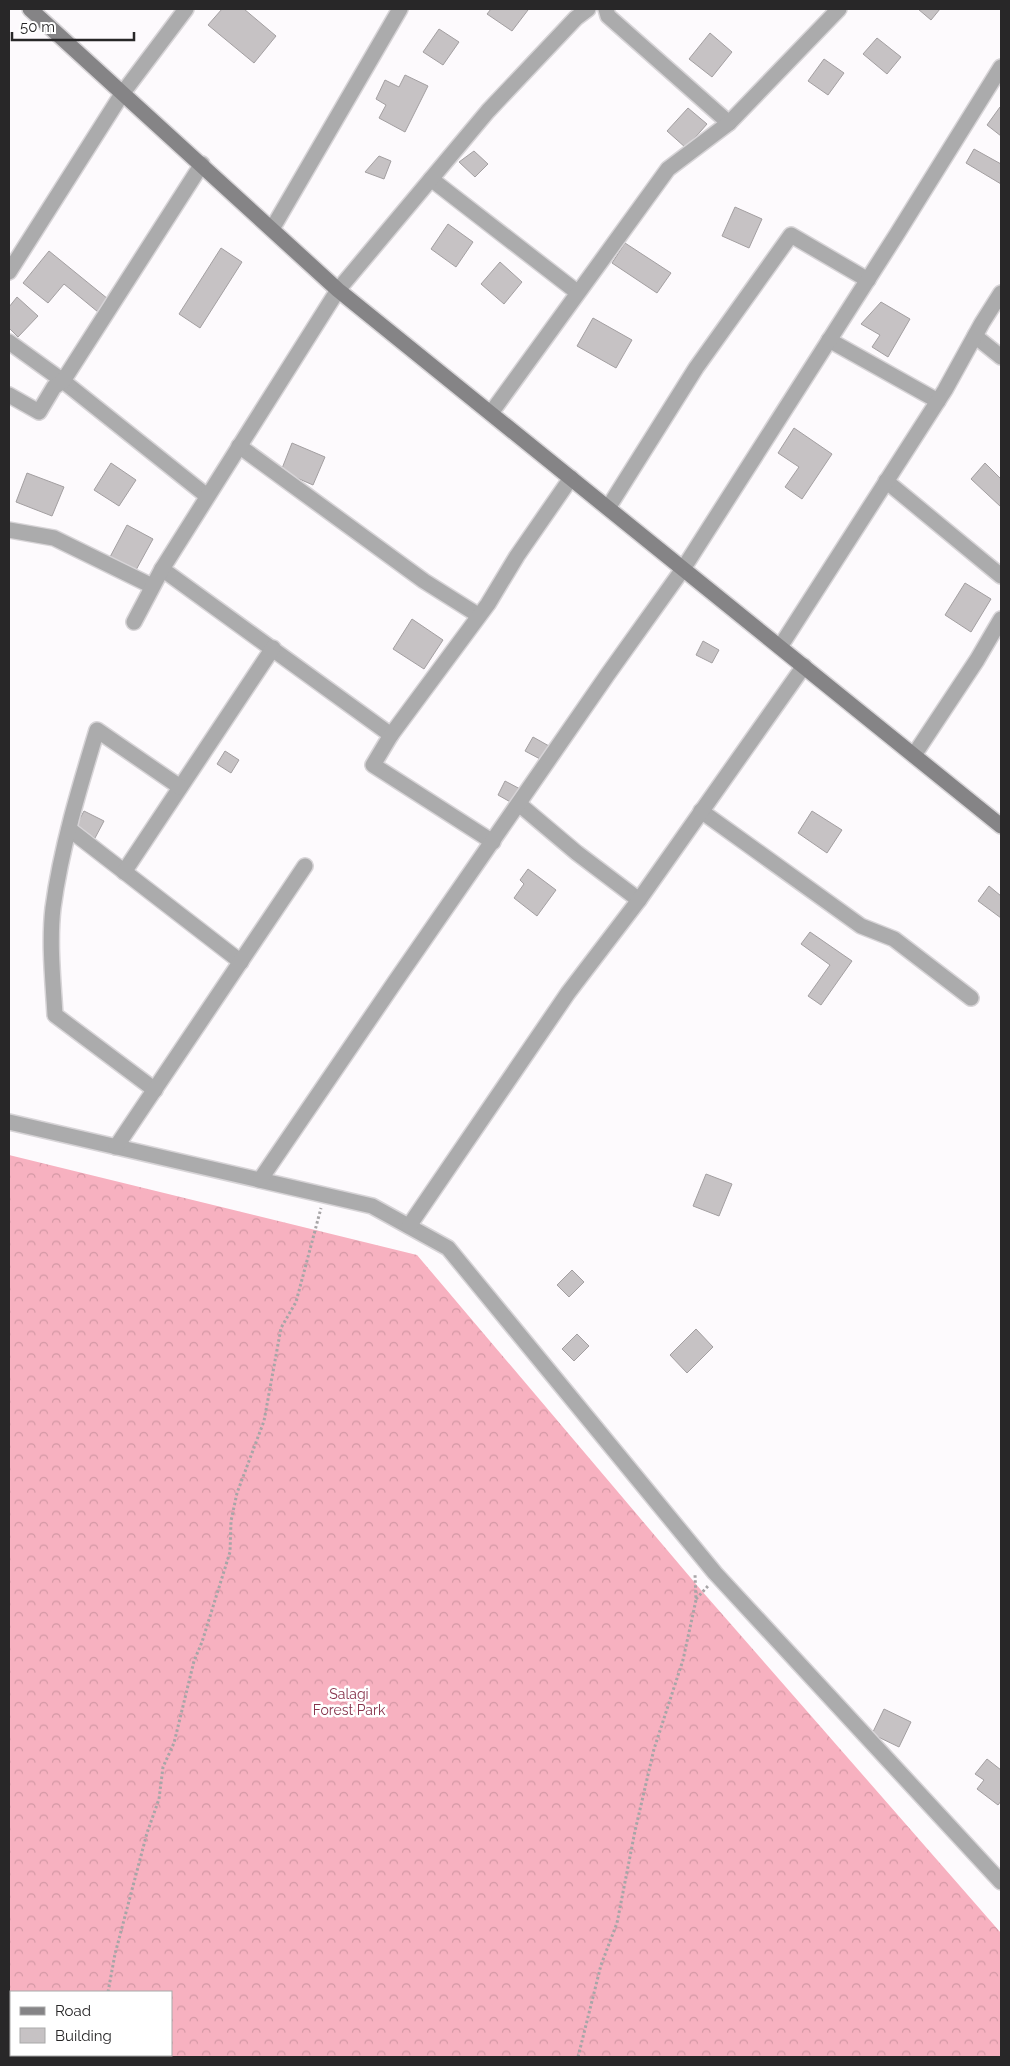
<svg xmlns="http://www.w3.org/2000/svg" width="1010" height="2066" font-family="Raleway,sans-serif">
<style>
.forest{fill:url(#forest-crowns);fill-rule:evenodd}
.building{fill:#c6c2c4;stroke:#a39fa1}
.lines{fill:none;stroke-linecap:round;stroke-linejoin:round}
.street-casing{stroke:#d7d4d7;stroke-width:18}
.secondary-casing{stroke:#d7d4d7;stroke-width:18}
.path{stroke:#a7a5a7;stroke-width:3;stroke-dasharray:2.5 2.5;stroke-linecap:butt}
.street{stroke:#ababac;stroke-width:15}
.secondary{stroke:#858486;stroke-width:15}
.labels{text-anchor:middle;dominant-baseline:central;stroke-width:5;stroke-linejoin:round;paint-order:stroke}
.park-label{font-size:14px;fill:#87334c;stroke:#fff}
</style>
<defs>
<pattern id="forest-crowns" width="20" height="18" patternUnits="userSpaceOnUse" patternTransform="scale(1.25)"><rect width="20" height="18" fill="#f7b1c0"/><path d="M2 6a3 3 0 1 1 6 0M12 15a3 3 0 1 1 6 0" fill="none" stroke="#d498a5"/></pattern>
</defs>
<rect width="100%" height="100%" fill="#fdfafd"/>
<!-- forest -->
<path class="forest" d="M9,1155l408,100 284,335 300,343v124h-992zM11,1992h160v63h-160z"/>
<!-- building -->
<g class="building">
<polygon points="222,9 244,9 276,36 254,63 208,25"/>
<polygon points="491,9 526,9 528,10 512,31 487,14"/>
<polygon points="918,9 940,9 931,20"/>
<polygon points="439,29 459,42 443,65 423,52"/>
<polygon points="710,33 732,52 712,77 689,59"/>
<polygon points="877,38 901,57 887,74 863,54"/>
<polygon points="824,59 844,73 828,95 808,81"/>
<polygon points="405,75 428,86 405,132 379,118 386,105 376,99 385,80 399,87"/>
<polygon points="1000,107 1001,108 1001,136 987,125"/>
<polygon points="688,108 707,124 686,148 667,131"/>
<polygon points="974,149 1001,164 1001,184 966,163"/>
<polygon points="474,151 488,164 475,177 459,162"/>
<polygon points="379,156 391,161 384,179 365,172"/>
<polygon points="735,207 762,219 749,248 722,236"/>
<polygon points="448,224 473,242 456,267 431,249"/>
<polygon points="625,243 671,273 657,293 612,263"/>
<polygon points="221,248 242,262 200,328 179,314"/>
<polygon points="49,251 108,299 98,312 64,284 48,303 23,283"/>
<polygon points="500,262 522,282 504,304 481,284"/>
<polygon points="17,297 38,316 18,337 9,328 9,307"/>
<polygon points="881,302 910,319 888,357 872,347 880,335 861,324"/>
<polygon points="593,318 632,340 616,368 577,346"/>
<polygon points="794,428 832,454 802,499 785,487 799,467 778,453"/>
<polygon points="292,443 325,457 313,485 281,471"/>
<polygon points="111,463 136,480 119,506 94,490"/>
<polygon points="985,463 1001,479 1001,507 971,479"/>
<polygon points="27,473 64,487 52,516 16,502"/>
<polygon points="127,525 153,539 136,570 110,557"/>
<polygon points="965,583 991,599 971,632 945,615"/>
<polygon points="412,619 443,640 424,669 393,649"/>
<polygon points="703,641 719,650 712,663 696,655"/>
<polygon points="533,737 549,746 542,760 525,751"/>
<polygon points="225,751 239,760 231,773 217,764"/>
<polygon points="505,781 522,790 514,804 498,795"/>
<polygon points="84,811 104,821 95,838 75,828"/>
<polygon points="812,811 842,830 827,853 798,833"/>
<polygon points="528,869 556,890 537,916 514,898 524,884 520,880"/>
<polygon points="989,886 1001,896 1001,918 978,901"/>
<polygon points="810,932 852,961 821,1005 808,996 830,965 801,944"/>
<polygon points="706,1174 732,1184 719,1216 693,1206"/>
<polygon points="572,1270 584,1282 569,1297 557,1285"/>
<polygon points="696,1329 713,1347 687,1373 670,1355"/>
<polygon points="577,1334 589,1346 574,1361 562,1349"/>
<polygon points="884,1709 911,1722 899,1747 872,1734"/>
<polygon points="987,1759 1001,1770 1001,1801 998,1805 977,1789 984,1780 975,1774"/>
</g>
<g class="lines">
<!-- street casing -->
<g class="street-casing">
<g id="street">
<polyline points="606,9 608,16 729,123"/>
<polyline points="431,179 577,292"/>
<polyline points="272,229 400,9"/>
<polyline points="9,272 122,94 186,9"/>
<polyline points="975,336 1001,357"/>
<polyline points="829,340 938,401"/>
<polyline points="9,342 63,381 207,496"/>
<polyline points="9,395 39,412 54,387 63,381 202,164"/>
<polyline points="491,413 668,169 729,123 839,9"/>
<polyline points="239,446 424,581 478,615"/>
<polyline points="886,481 1001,576"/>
<polyline points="608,508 696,368 791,235 868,280"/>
<polyline points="9,530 54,538 152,586"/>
<polyline points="162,569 391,735"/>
<polyline points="134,622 162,569 338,290 488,111 576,18 588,9"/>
<polyline points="780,647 945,390 982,323 1001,293"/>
<polyline points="914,755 977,660 1001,619"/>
<polyline points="519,804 577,853 639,900"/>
<polyline points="701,811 861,926 894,939 971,998"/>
<polyline points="69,829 241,962"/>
<polyline points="493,842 373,765 391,735 488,604 517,556 571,478"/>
<polyline points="124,872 273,648"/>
<path d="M155,1090l-100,-75c-2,-35 -6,-72 -2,-107 8,-60 26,-119 44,-178l83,57"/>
<polyline points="9,1122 372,1206 448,1248 715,1573 1001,1882"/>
<polyline points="116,1147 305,866"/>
<polyline points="260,1180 397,979 608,674 683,569 897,234 1001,67"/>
<polyline points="409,1226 568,993 639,900 804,666"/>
</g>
</g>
<!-- secondary casing -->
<g class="secondary-casing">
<polyline id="secondary" points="30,9 338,290 1001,826"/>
</g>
<!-- path -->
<g class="path">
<polyline points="696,1599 708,1586"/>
<polyline points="108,1992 115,1954 147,1833 159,1799 163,1767 174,1743 194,1661 202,1642 230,1552 231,1521 237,1493 264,1421 281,1328 296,1302 321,1208"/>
<polyline points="96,2057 98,2055"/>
<polyline points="578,2057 601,1965 617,1923 635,1831 654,1749 683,1660 696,1600 695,1574"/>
</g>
<!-- street -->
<use href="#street" class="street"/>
<!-- secondary -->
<use href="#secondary" class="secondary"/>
</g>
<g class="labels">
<!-- park labels -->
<g class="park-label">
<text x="349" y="1694">Salagi<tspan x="349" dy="16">Forest Park</tspan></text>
</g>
</g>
<!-- border -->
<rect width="1010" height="2066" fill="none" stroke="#282728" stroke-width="20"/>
<!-- legend -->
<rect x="10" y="1991" width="162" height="65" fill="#ffffff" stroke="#a9a9a9"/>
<rect x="20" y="2007" width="25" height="8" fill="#858486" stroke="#a9a9a9"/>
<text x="55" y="2016" font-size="15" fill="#282728">Road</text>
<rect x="20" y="2028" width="25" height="15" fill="#c6c2c4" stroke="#a9a9a9"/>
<text x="55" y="2041" font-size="15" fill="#282728">Building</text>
<!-- scale -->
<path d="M12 32v8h122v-8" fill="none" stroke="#282728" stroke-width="2.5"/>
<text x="20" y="32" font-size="15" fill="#282728" stroke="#ffffff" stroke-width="4" paint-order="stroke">50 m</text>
</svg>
